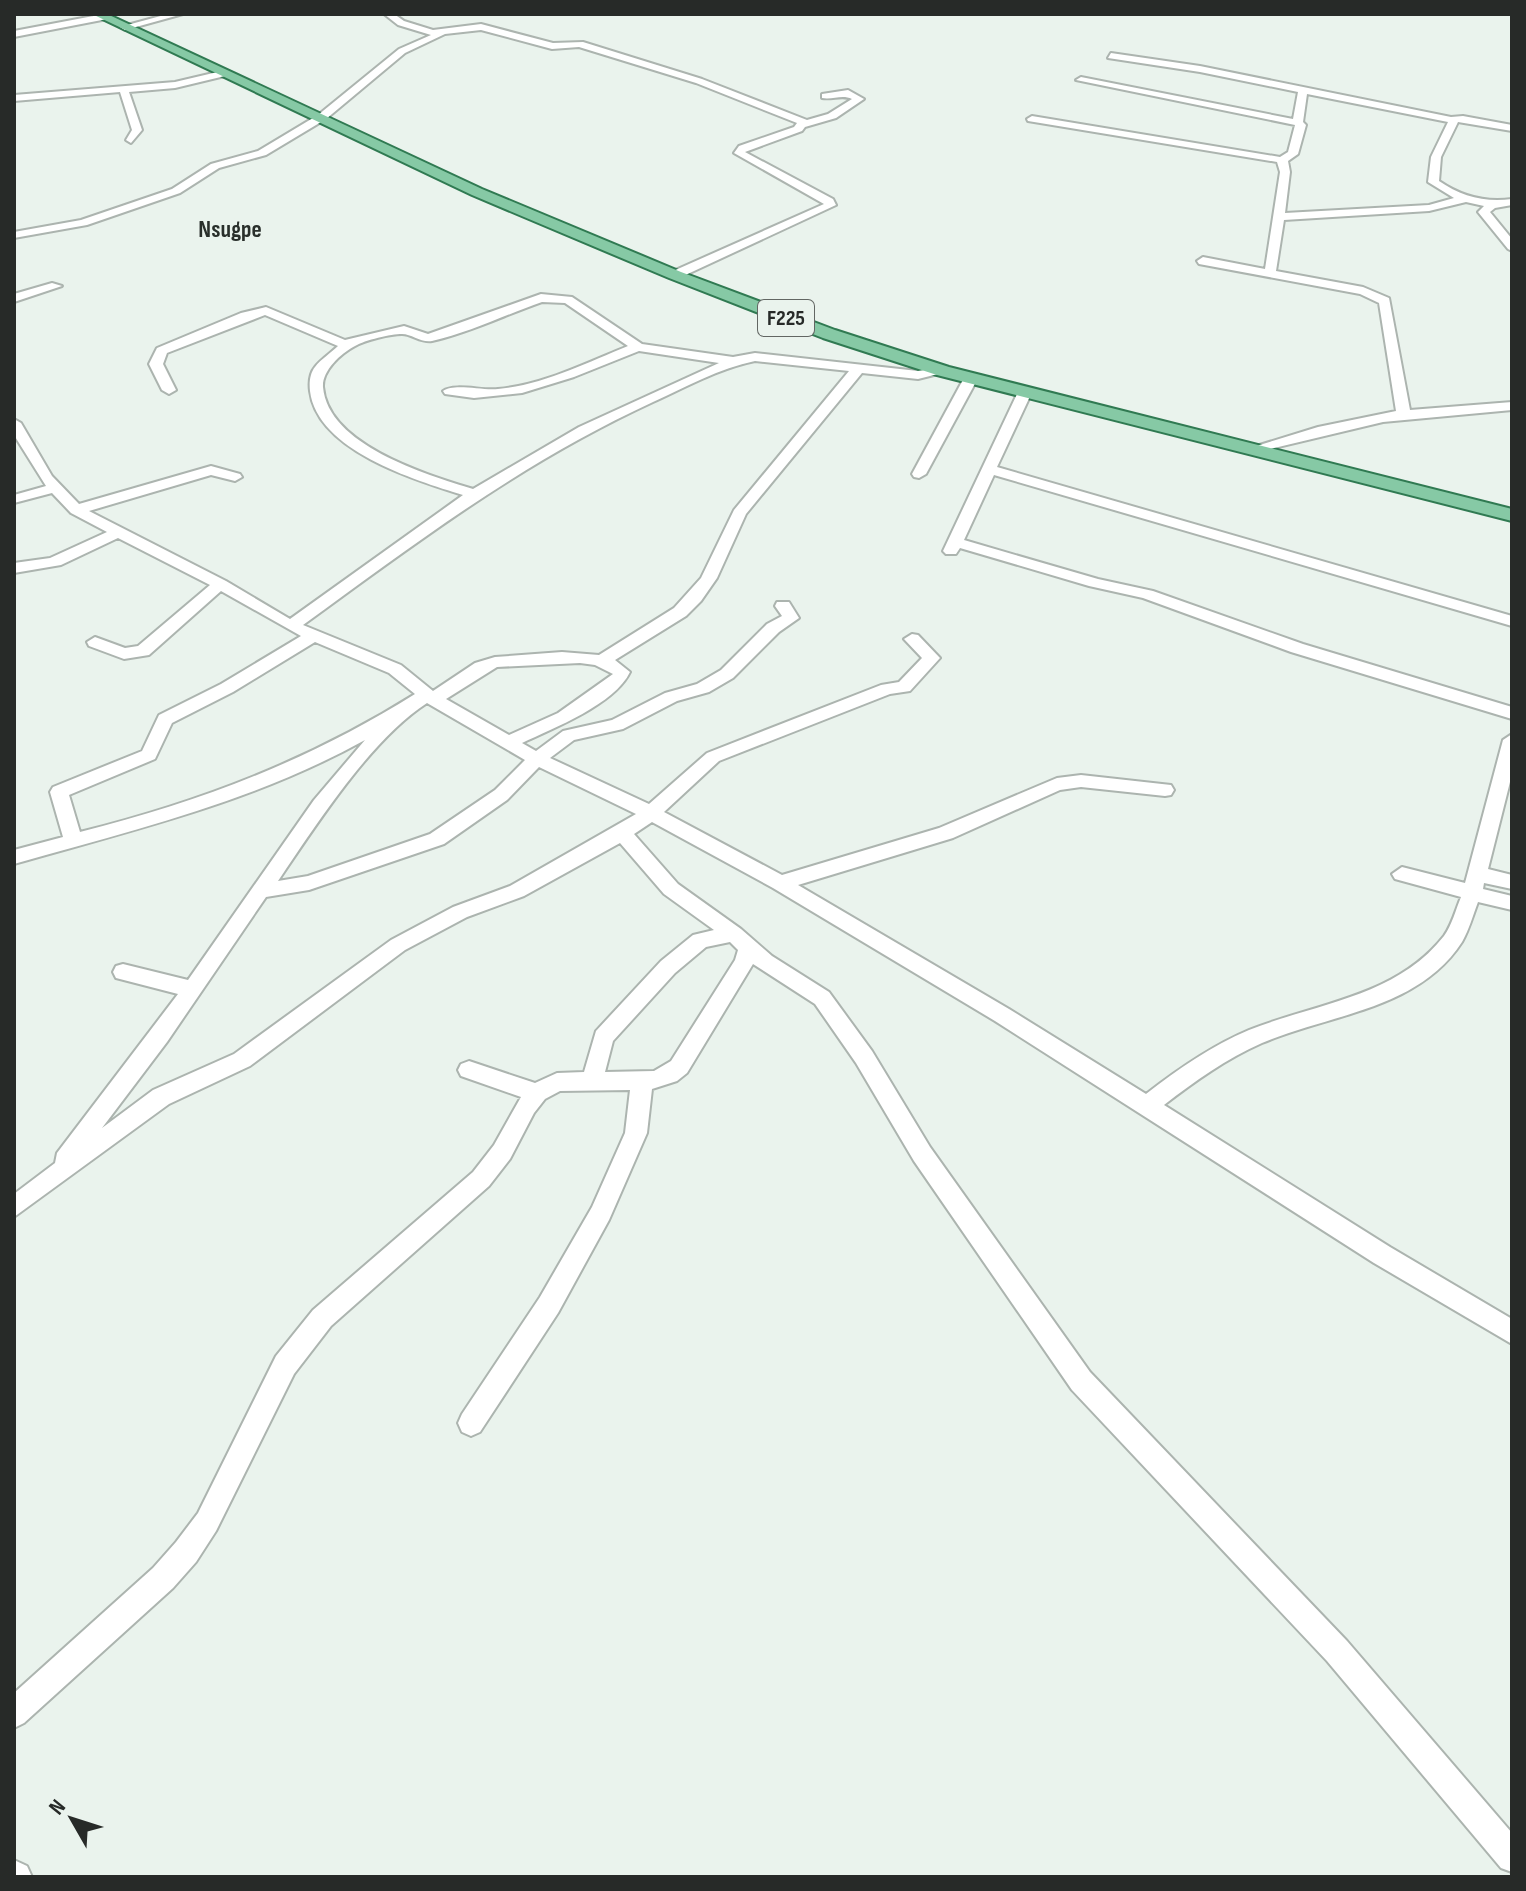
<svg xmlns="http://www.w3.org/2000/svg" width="1526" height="1891" font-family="'Sofia Sans Condensed',sans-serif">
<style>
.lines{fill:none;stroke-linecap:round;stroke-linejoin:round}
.minor-casing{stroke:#acb4af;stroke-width:4}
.major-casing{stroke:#307a52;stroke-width:4}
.minor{fill:#fff;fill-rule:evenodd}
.major{fill:#86c9a5;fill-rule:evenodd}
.labels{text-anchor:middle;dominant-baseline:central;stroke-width:7;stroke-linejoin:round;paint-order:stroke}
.shield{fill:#eaf3ed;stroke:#626663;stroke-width:2}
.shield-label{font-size:22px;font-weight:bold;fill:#272a28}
.far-quarter-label{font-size:24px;font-weight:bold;fill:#292f2b;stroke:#eaf3ed}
</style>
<rect width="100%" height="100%" fill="#eaf3ed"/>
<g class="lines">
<!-- minor casing -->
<g class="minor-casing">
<g id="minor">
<polygon points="104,14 107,19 14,37 14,31"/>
<polygon points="168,14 183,14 125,30 120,27"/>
<path d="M384,14h10l10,7 29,9 48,-6 72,19 30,-1 119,37 105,41 21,-6 24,-15c-10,-5 -19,1 -30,-1v-4l26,-4 16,9 -28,19 -31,9 -3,4 -57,21 88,47 3,6 -157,73h-8v-6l153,-68 -90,-51 5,-7 55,-19 3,-4 -101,-40 -117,-36 -27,2 -71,-19 -36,4 -40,19 -79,66 -60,36 -47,13 -39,25 -93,32 -73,13v-6l67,-12 91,-31 39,-25 47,-13 60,-36 81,-66 32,-14 -33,-10z"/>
<path d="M1111,53l89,13 251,51 12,-1 49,9v6l-54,-9 -17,35 -2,24c22,15 46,22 73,18v6l-17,3 -5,4 22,27v12l-4,-2 -30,-37 6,-6 -18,-4 -37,9 -145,9 -8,51 87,16 26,11 21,112 102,-8v8l-129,12 -130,31v-6l65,-20 78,-16 -17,-108 -19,-9 -161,-30 -2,-3 6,-4 62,12 15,-97 -3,-10 -249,-41 -1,-2 5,-3 248,41 8,-5 7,-27 -219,-45 5,-3 212,42 5,-27 -98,-20 -92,-14zM1307,94l141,28 -17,35 -3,25 26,16 -25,7 -144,8 5,-41 -2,-11 10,-7 8,-29 -3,-3z"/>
<polygon points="226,70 229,75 175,88 129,92 142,130 131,143 126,140 132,130 120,92 14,101 14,95 175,82"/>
<polygon points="52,283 62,286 14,302 14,294"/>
<path d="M541,294l31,3 70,47 91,13 22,-4 163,18 25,-4 7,4 -32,8 -56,-6 -116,141 -29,64 -16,23 -15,15 -71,44 15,12c-15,32 -76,56 -108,71l14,8 27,-20 49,-11 53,-27 32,-9 24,-14 46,-46 15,-8 -7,-10 2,-4h12l10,16 -20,14 -46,46 -24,14 -32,9 -54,28 -49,11 -24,18 99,46 58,-51 174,-68 18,-3 23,-24 -18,-19 8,-5 6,1 22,23 -30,33 -20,3 -171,67 -55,51 118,63 157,-47 118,-50 24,-3 90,10 3,5 -3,5 -6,1 -84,-9 -21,3 -107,48 -155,47 211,124 137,85c32,-25 65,-48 103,-64 68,-27 147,-33 195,-94 8,-11 12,-27 17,-39l-66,-18 -3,-5 10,-7 63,16 38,-143 9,-6v40l-24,95 24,6v14l-28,-6 -1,6 29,7v14l-34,-8c-5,13 -9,28 -16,40 -44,68 -132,72 -200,101 -36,16 -67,38 -98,62l226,142 122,72v25l-138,-81 -379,-242 -222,-133 -121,-66 -18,12 44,50 63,45 31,27 57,36 43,59 58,96 160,225 257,269 165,192v39l-11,-4 -174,-207 -255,-271 -158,-229 -58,-98 -41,-59 -62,-40 -66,109 -10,8 -25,8 -5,44 -38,87 -51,93 -78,119 -9,4 -9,-4 -4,-9 4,-9 78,-117 52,-90 33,-74 5,-43 -70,1 -15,8 -11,14 -24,46 -21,27 -158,140 -37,48 -78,157 -20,31 -23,26 -149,135 -10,5v-35l139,-125 23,-26 22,-29 78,-157 37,-46 160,-138 21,-27 27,-48 -60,-21 -3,-6 3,-6 8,-3 66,22 22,-10 27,-1 12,-41 65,-70 32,-26 21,-5 -50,-36 -44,-51 -96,53 -57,21 -62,33 -155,116 -81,38 -155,113v-23l41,-31 2,-10 121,-159 -62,-16 -3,-6 3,-6 7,-2 65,16 126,-180 51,-60c-112,62 -229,89 -351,124v-14l49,-13 -13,-45 3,-5 89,-36 17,-36 62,-31 80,-48 -80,-45 -72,64 -25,4 -35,-13 -2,-4 8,-5 30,11 13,-2 72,-61 -92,-47 -57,27 -47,8v-10l36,-5 57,-26 -36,-19 -19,-20 -38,10v-8l32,-9 -32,-51v-16l7,4 31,53 27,28 132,-38 29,8 2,3 -7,4 -24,-6 -122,36 137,70 64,38 173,-124c-49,-15 -146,-45 -153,-104 -1,-8 0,-18 5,-24 6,-8 16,-14 23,-21l-73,-31 -98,38 -4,11 13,26 -7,4 -7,-4 -13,-26 8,-16 84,-35 25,-6 79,33 59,-14 24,8zM542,302l23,1 63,43c-42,17 -85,39 -130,43 -15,2 -44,-6 -55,2l2,3 29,4 48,-5 52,-16 65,-26 80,12 -140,64 -106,62c-48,-15 -145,-44 -150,-102 -1,-16 17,-33 32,-41 10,-6 36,-12 47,-12 10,0 19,9 30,7 37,-8 75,-27 110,-39zM755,361l94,10 -115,139 -33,68 -27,30 -75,47 -37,-3 -67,5 -20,6 -42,28 -32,-26 -98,-40c117,-85 218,-162 350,-223 33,-15 67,-34 102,-41zM315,642l74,31 26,21c-105,66 -215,108 -335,138l-11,-37 86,-36 17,-36 61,-31zM580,663l15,2 18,9 -55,39 -49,22 -63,-36 51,-32zM427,703l98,57 -30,30 -65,44 -122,42 -30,5c38,-56 93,-142 149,-178zM539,767l97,47 -126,72 -57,21 -62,33 -157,114 -81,36 -51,38 65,-86 99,-145 43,-7 135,-46 63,-44zM730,942l8,8 -3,10 -64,101 -17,10 -49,1 8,-31 62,-68 31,-26z"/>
<polygon points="971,374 978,378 926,474 919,478 914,477 912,474 964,378"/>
<polygon points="1025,388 1032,392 997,467 1512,616 1512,626 994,475 964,540 1098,579 1153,591 1303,644 1512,707 1512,719 1291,652 1143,598 1089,586 960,548 956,554 946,554 943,551 1018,392"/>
<polygon points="14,1860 27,1866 32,1877 14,1877"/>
</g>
</g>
<!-- major casing -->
<g class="major-casing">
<polygon id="major" points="92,14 107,14 482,189 681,272 835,330 949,367 1512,509 1512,521 937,375 823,338 669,278 472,195"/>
</g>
<!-- minor -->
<use href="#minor" class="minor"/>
<!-- major -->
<use href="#major" class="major"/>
</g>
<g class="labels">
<!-- shield labels -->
<rect class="shield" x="758" y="300" width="56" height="36" rx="6"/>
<g class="shield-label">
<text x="786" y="318">F225</text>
</g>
<!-- far-quarter labels -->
<g class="far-quarter-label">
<text x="230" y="229">Nsugpe</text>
</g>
</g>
<!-- border -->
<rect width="1526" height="1891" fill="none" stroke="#272a28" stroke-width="32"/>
<!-- north arrow -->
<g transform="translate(72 1819) rotate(309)" stroke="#eaf3ed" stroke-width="6" paint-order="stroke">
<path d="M0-6L14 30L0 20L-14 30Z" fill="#272a28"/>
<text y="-12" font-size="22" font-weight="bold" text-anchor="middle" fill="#272a28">N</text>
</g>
</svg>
